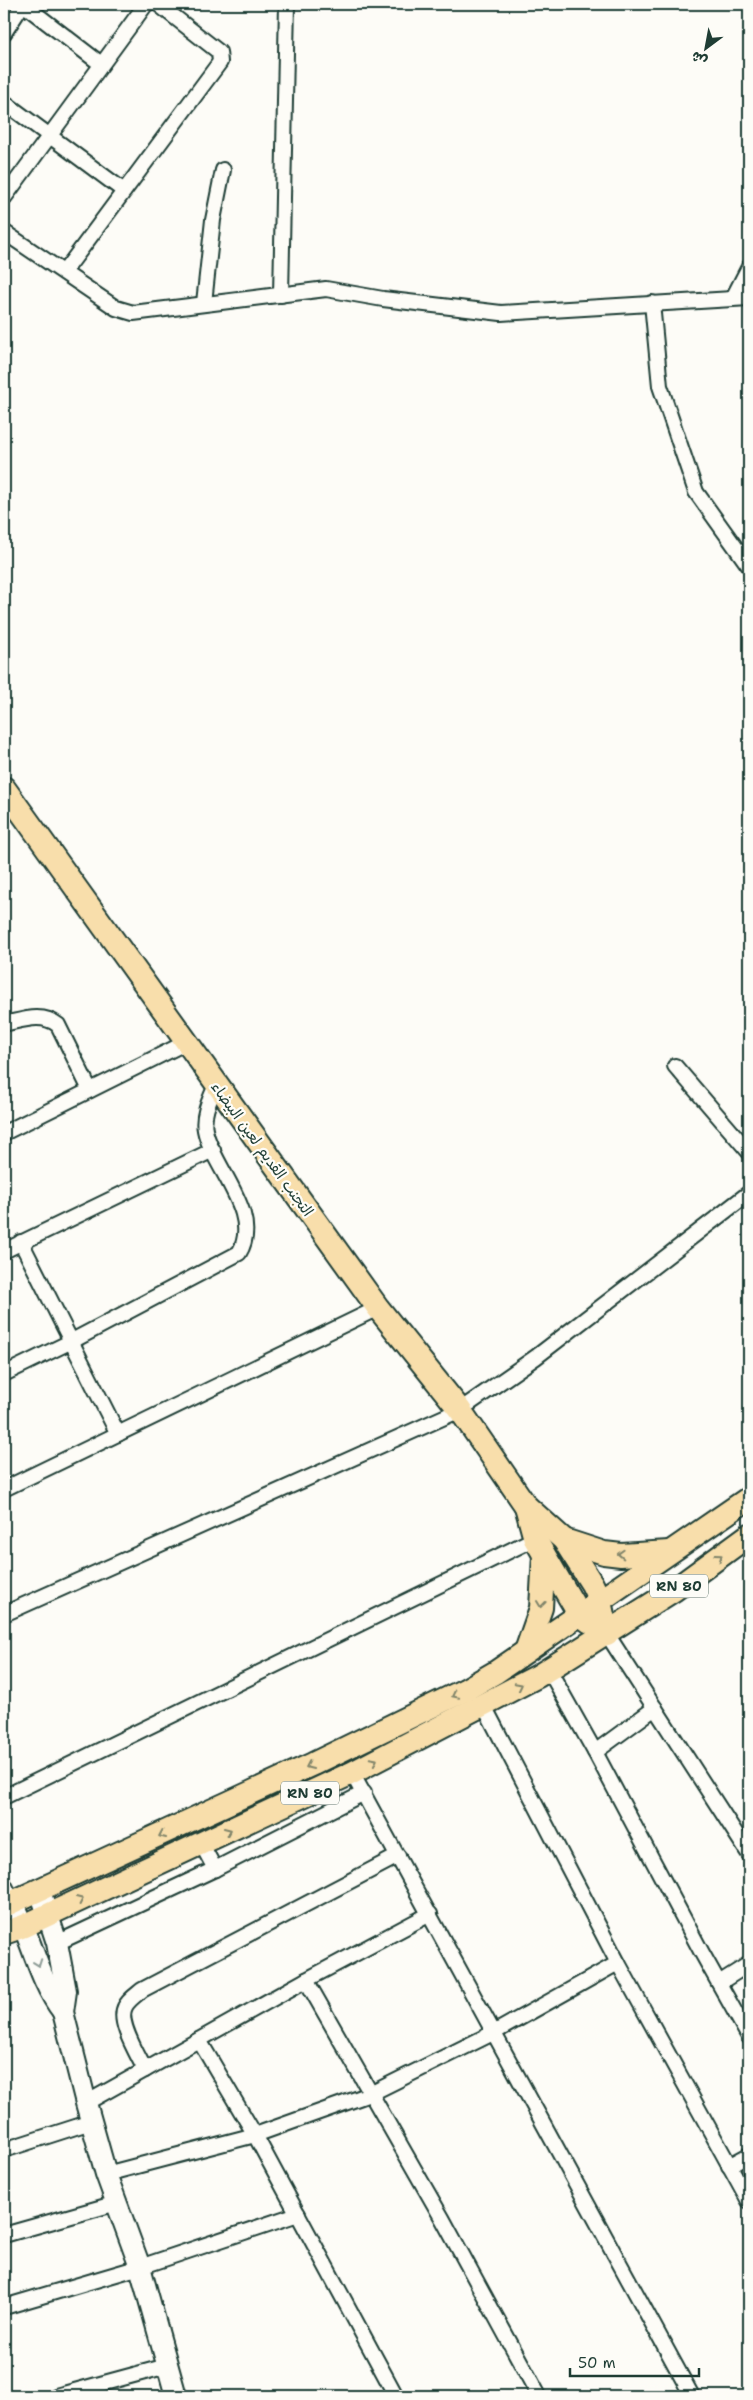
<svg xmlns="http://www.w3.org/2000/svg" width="753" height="2400" font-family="'Shantell Sans','Playpen Sans Arabic',sans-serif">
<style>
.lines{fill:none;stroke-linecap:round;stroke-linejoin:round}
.minor-casing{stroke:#1f3d34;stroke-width:18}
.secondary-casing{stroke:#1f3d34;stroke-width:24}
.primary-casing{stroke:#1f3d34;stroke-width:26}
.minor{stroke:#fdfcf7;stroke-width:14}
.secondary{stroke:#fdfcf7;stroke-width:20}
.primary{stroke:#f8deab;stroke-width:22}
.oneway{stroke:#81856a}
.oneway2{stroke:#8e9c96}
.labels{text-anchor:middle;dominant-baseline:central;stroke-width:4.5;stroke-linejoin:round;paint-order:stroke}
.shield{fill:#fdfcf7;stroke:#62766e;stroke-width:1}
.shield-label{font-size:14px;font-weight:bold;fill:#1f3d34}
.street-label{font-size:15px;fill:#1f3d34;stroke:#fdfcf7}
</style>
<rect width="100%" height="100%" fill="#fdfcf7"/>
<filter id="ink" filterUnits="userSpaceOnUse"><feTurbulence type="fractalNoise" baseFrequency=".02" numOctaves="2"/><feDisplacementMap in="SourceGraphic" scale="10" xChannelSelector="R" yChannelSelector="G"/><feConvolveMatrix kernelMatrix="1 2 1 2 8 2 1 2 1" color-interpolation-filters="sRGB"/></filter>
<g filter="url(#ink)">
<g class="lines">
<!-- minor casing -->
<g class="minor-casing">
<g id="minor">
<polyline points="23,4 101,64"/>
<polyline points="4,33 23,4"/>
<polyline points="4,102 124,191"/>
<polyline points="4,198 146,4"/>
<polyline points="4,232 116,308 133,313 326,289 383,299 501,313 749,298"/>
<polyline points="64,272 220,62 219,52 158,4"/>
<polyline points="281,295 287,4"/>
<polyline points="733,298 749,267"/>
<polyline points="204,303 213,220 223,170"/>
<polyline points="652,303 660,386 696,492 749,566"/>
<path d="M4,1024c19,-4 38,-12 54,1l32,65"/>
<polyline points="675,1066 749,1152"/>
<polyline points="4,1133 185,1043"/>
<polyline points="21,1242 118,1434"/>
<polyline points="4,1251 213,1150"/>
<path d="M4,1374l68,-33 167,-88c24,-39 -27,-86 -34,-123 -3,-15 5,-31 11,-45"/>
<polyline points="4,1489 378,1308"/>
<polyline points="4,1614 460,1410 536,1357 749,1193"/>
<polyline points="607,1634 749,1854"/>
<polyline points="549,1670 595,1752"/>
<polyline points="483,1704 618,1963 749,2201"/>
<polyline points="655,1708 595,1752 702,1953 749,2037"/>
<polyline points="352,1773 692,2396"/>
<polyline points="4,1797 540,1536"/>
<polyline points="201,1843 215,1869"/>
<polyline points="4,1884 13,1902"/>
<polyline points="57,1943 215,1869 364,1793"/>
<polyline points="306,1980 442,2218 539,2396"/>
<polyline points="719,1983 749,1964"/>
<polyline points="199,2040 255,2135 396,2396"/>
<path d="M145,2070c-7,-15 -28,-48 -20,-63 3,-7 11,-12 17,-17l256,-134"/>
<polyline points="86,2103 306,1980 430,1914"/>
<polyline points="4,2150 91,2122"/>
<polyline points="729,2166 749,2155"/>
<polyline points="106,2174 255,2135 370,2094 495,2032 618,1963"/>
<polyline points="4,2235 117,2203"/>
<polyline points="4,2307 140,2267 298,2214"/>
<polyline points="56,2396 167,2366"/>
</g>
</g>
<!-- secondary casing -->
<g class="secondary-casing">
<g id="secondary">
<polyline points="40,1891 57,1943 66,1991 63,2012 86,2103 106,2174 140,2267 176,2396"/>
<path d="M13,1902c18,36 26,79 50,110"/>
</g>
</g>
<!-- primary casing -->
<g class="primary-casing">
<g id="primary">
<polyline points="4,788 378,1308 460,1410 526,1506 564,1540 592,1584 600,1601 607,1634"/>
<polyline points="526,1506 535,1539 579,1614 590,1622"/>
<polyline points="564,1540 604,1553 621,1555 669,1552"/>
<polyline points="526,1651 541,1608 544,1555"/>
<polyline points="4,1906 313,1764 465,1690 496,1672 749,1498"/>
<polyline points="4,1933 24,1926 352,1773 538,1676 674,1590 749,1535"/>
</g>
</g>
<!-- minor -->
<use href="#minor" class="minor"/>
<!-- secondary -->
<use href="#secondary" class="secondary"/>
<!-- primary -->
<use href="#primary" class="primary"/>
</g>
<!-- one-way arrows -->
<defs><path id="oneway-chevron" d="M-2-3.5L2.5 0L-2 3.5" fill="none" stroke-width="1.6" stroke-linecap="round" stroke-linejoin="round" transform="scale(1.25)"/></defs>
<g class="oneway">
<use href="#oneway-chevron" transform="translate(621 1554) rotate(-178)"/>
<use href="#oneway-chevron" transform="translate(719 1557) rotate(-36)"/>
<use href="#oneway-chevron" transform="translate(541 1604) rotate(97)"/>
<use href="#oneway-chevron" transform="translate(519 1686) rotate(-27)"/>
<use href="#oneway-chevron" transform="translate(455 1695) rotate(154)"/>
<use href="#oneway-chevron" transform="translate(374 1761) rotate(-28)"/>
<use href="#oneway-chevron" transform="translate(309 1766) rotate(155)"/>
<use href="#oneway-chevron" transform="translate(228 1831) rotate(-25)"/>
<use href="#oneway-chevron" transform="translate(162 1835) rotate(155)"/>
<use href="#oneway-chevron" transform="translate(80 1900) rotate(-25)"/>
</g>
<use class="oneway2" href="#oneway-chevron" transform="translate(38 1963) rotate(70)"/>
</g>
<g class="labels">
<!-- shield labels -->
<g class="shield">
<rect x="650" y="1574.5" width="58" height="23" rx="4"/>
<rect x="281" y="1781.5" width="58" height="23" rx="4"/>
</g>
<g class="shield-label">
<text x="679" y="1586">RN 80</text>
<text x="310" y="1793">RN 80</text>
</g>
<!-- street labels -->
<g class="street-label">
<text transform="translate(262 1149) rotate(54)">التجنب القديم لعين البيضاء</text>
</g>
</g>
<!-- margin -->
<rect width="753" height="2400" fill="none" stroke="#fdfcf7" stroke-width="20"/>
<rect x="10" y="10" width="733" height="2380" fill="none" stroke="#1f3d34" stroke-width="2" filter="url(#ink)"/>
<!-- north arrow -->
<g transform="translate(706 48) rotate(212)" stroke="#fdfcf7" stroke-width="4" paint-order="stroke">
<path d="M0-4L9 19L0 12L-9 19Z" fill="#1f3d34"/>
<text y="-8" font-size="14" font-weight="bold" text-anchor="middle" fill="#1f3d34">ش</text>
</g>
<!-- scale -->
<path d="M570 2368v8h129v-8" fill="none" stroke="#1f3d34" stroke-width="2.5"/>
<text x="578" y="2368" font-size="15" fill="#1f3d34" stroke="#fdfcf7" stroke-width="4" paint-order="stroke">50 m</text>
</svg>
